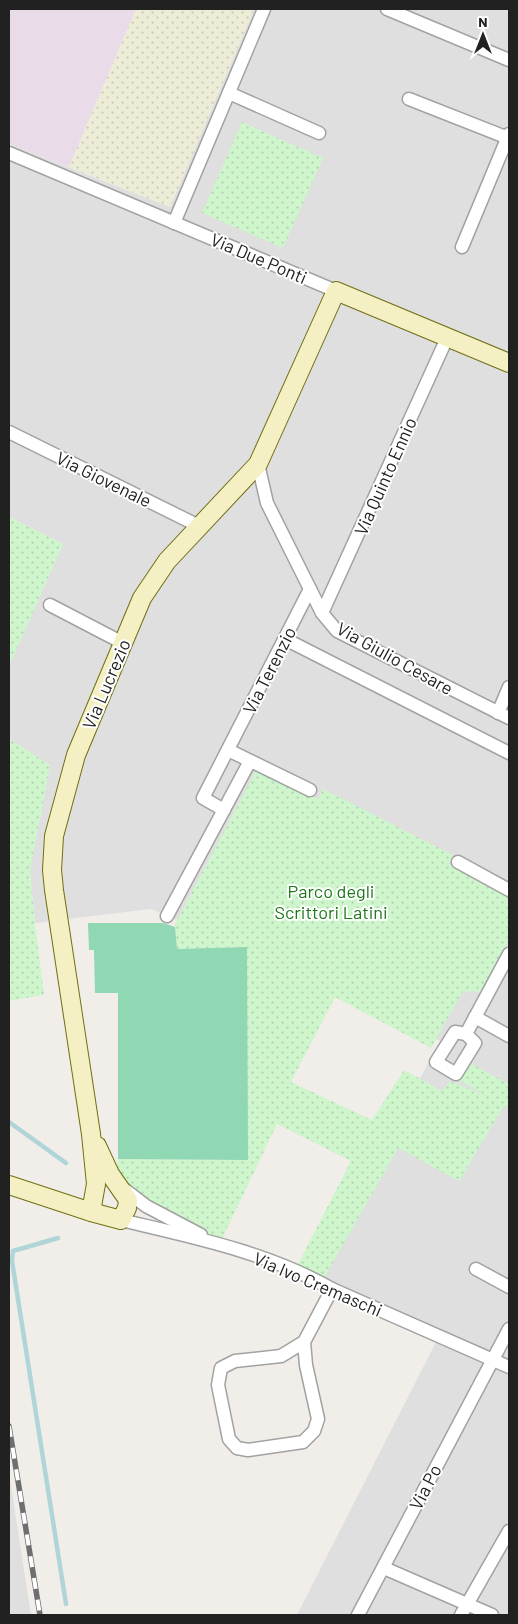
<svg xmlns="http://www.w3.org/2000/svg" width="518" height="1624" font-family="Barlow,sans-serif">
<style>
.residential{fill:#dfdfdf}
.industrial{fill:#e9dce8}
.farmland{fill:url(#farmland-dots)}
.park{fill:url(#park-dots)}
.pitch{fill:#90d7b3}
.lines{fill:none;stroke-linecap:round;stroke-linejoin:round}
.stream{stroke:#afd5d9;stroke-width:4.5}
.street-casing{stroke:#a2a2a2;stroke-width:15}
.secondary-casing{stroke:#706f11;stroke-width:20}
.street{stroke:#fff;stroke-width:12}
.secondary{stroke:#f4f0c4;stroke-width:18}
.rail-casing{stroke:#6f6f6f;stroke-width:5.5}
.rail{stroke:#fff;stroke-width:4;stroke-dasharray:11;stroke-linecap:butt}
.labels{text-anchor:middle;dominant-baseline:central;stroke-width:4;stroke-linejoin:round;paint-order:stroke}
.street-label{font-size:18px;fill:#212121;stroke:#fff}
.park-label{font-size:18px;fill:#1c7718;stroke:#fff}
</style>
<defs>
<pattern id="farmland-dots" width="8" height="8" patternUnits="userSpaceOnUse" patternTransform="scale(1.25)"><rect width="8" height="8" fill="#edecd7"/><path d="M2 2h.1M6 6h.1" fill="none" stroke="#cbcab8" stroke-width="1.8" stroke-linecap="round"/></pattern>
<pattern id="park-dots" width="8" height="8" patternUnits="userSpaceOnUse" patternTransform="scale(1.25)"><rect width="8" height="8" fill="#cef5cc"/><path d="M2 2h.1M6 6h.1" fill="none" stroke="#b1d2af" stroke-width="1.8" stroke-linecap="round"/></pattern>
</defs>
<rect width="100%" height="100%" fill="#f1ede9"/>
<!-- residential -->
<g class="residential">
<polygon points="254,9 509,9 509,1615 297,1615 436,1342 310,1285 440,1041 275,946 207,933 151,909 35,923 30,870 50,765 9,739 9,666 63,544 9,517 9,264 10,262 9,261 9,144 170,207"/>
<polygon points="9,1473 31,1615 9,1615"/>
</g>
<!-- industrial -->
<polygon class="industrial" points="9,9 136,9 69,167 9,144"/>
<!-- farmland -->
<polygon class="farmland" points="136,9 254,9 170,207 69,167"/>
<!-- park -->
<g class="park">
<polygon points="242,122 323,158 283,248 202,213"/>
<polygon points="9,517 63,544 9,666"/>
<polygon points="9,739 50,765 30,870 35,923 44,995 9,1001"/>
<polygon points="256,771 318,799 323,789 453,855 449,864 509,896 509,940 480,992 463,991 431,1048 335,997 291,1082 372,1120 404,1070 442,1091 450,1081 487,1096 456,1078 468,1062 509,1084 509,1108 504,1106 459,1181 398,1148 320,1285 294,1272 351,1161 277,1124 222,1239 188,1225 169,1215 116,1174 118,1159 247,1160 246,947 176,949 175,924"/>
</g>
<!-- pitch -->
<polygon class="pitch" points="88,923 163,923 175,927 177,949 247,947 248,1160 118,1159 118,993 95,993 94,950 89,950"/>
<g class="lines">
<!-- stream -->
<g class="stream">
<polyline points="9,1122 66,1163"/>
<polyline points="58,1238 13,1251 12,1261 66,1604"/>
</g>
<!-- street casing -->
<g class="street-casing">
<g id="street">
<polyline points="387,9 509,60"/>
<polyline points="229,93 319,133"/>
<polyline points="409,99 508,138"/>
<polyline points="9,153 336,291"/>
<polyline points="174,223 264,9"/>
<polyline points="462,247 509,134"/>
<polyline points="9,432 199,526"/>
<polyline points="258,464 267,503 322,613 337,631 509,718"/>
<polyline points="50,605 123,643"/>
<polyline points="322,613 447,338"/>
<polyline points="285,639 509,753"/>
<polyline points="498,713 509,687"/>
<polyline points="228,750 310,790"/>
<polyline points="224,810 203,798 310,589"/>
<polyline points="458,862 509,890"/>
<polyline points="167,916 250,761"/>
<polyline points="475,1017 509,1036"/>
<polygon points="455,1032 466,1034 475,1043 456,1074 436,1062"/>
<polyline points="466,1034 509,954"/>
<polyline points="124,1189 146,1206 201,1235"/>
<path d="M121,1220c71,17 146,32 211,69l177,78"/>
<polyline points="476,1269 509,1287"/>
<polyline points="304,1342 306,1365 318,1419 314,1431 303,1442 248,1450 237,1448 229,1439 218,1385 221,1368 235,1361 281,1356 304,1342 332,1289"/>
<polyline points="384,1568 492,1615"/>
<polyline points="358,1615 509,1329"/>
<polyline points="461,1615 509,1531"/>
</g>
</g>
<!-- secondary casing -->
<g class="secondary-casing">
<g id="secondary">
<polyline points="9,1185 91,1212 121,1220 127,1208 128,1200 110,1174 97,1146"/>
<polyline points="91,1212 96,1184 91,1134 54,890 52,870 54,836 76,755 142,598 167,561 258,464 336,291 509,363"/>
</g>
</g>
<!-- street -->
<use href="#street" class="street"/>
<!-- secondary -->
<use href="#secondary" class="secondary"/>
<!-- rail casing -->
<g class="rail-casing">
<polyline id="rail" points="9,1426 40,1615"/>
</g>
<!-- rail -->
<use href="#rail" class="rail"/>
</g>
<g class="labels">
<!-- street labels -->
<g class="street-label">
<text transform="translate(259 258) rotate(23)">Via Due Ponti</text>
<text transform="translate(385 476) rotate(-66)">Via Quinto Ennio</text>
<text transform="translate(104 479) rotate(26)">Via Giovenale</text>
<text transform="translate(395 658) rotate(29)">Via Giulio Cesare</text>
<text transform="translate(269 670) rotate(-63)">Via Terenzio</text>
<text transform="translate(106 684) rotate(-67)">Via Lucrezio</text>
<text transform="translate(318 1284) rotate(23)">Via Ivo Cremaschi</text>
<text transform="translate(425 1487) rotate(-63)">Via Po</text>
</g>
<!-- park labels -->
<g class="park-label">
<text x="331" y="891">Parco degli<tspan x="331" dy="21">Scrittori Latini</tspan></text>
</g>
</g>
<!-- border -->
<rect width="518" height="1624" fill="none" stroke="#212121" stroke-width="20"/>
<!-- north arrow -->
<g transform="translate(483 35)" stroke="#ffffff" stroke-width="4" paint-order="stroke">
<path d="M0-4L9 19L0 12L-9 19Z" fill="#212121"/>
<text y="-8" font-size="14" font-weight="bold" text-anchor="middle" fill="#212121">N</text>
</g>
</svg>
